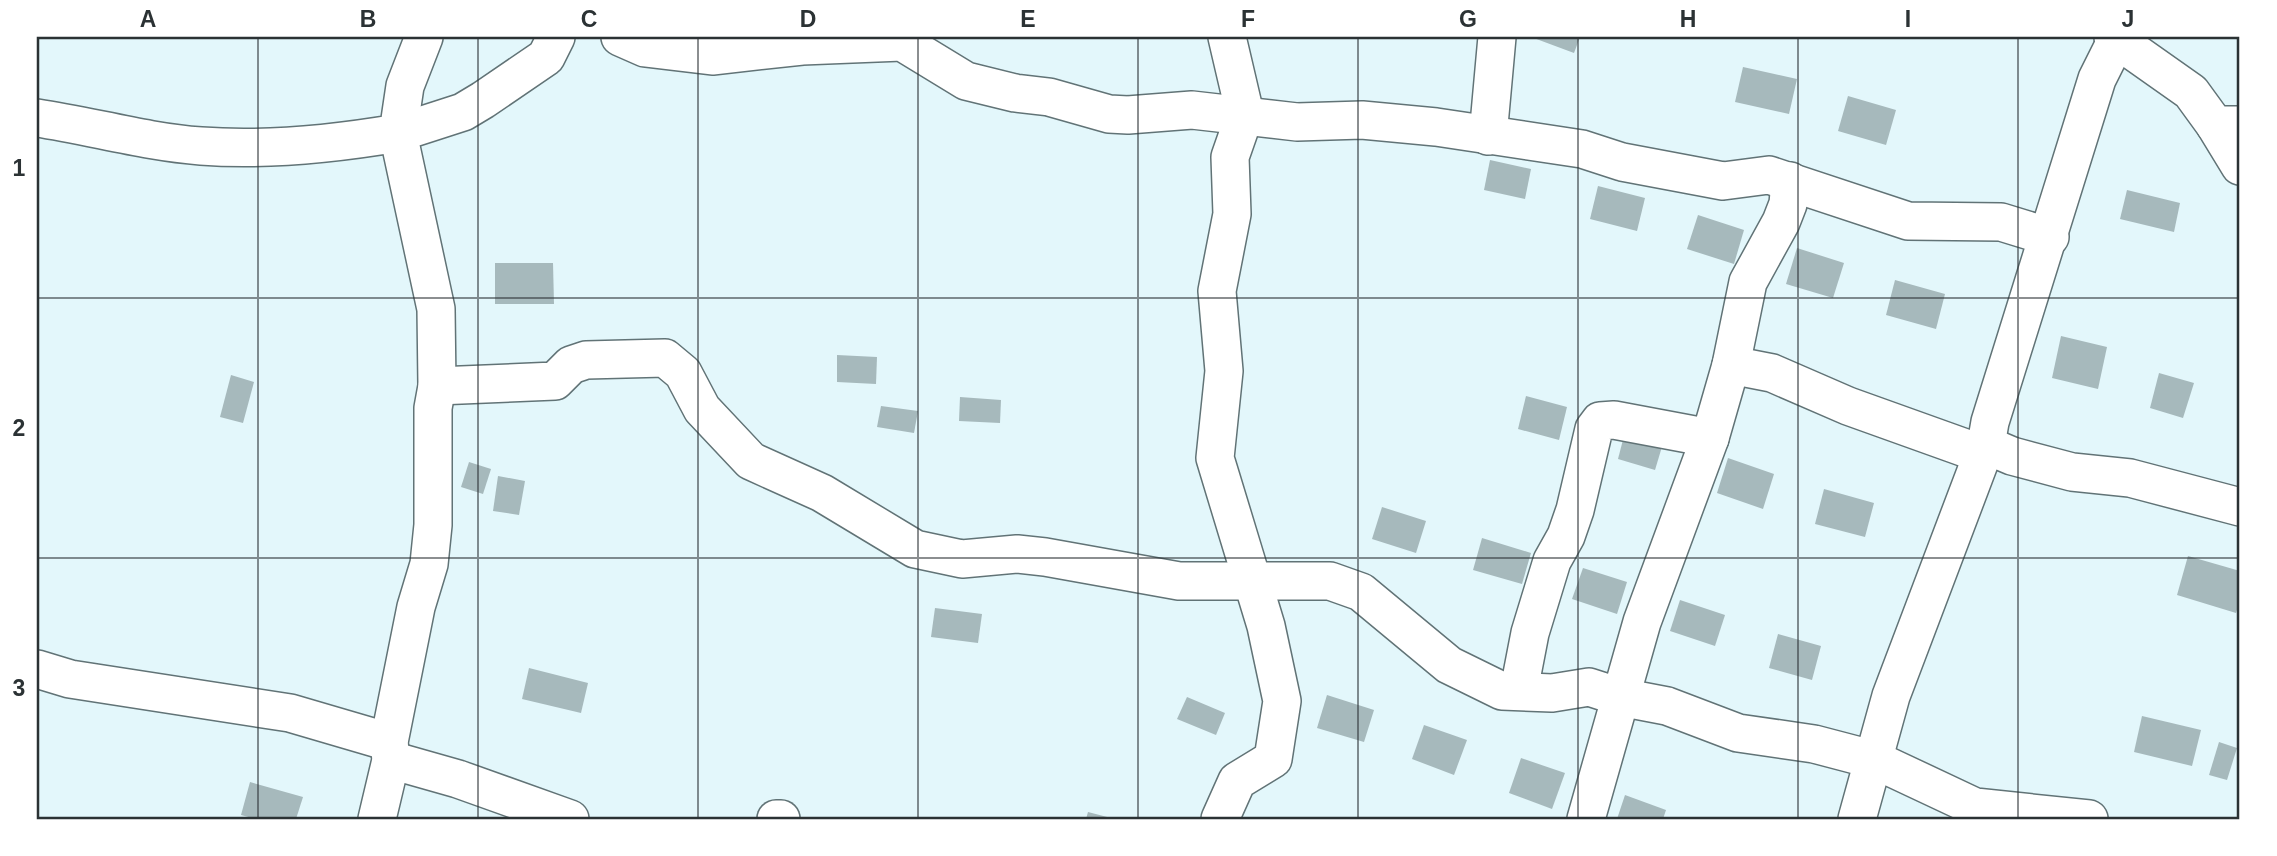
<svg xmlns="http://www.w3.org/2000/svg" width="2277" height="856" font-family="Helvetica,sans-serif">
<style>
.building{fill:#a6b9bc}
.lines{fill:none;stroke-linecap:round;stroke-linejoin:round}
.minor-casing{stroke:#617376;stroke-width:40}
.minor{stroke:#fff;stroke-width:37}
.grid{fill:none;stroke:#2b3234;stroke-width:2;stroke-opacity:0.55}
.neatline{fill:none;stroke:#2b3234;stroke-width:2.5}
.grid-label{font-size:23px;text-anchor:middle;font-weight:bold;fill:#2b3234}
</style>
<rect width="100%" height="100%" fill="#e3f7fb"/>
<!-- building -->
<g class="building">
<polygon points="1531,37 1580,37 1574,53"/>
<polygon points="1743,67 1797,79 1789,114 1735,102"/>
<polygon points="1848,96 1896,110 1886,145 1838,131"/>
<polygon points="1490,160 1531,169 1525,199 1484,190"/>
<polygon points="1598,186 1645,198 1637,231 1590,219"/>
<polygon points="2127,190 2180,203 2174,232 2120,219"/>
<polygon points="1698,215 1744,230 1734,264 1687,249"/>
<polygon points="1797,248 1844,263 1833,298 1786,284"/>
<polygon points="495,263 553,263 554,304 495,304"/>
<polygon points="1895,280 1945,294 1936,329 1886,315"/>
<polygon points="2061,336 2107,347 2098,389 2052,378"/>
<polygon points="837,355 877,357 876,384 837,382"/>
<polygon points="2159,373 2194,383 2183,418 2150,408"/>
<polygon points="231,375 254,382 243,423 220,417"/>
<polygon points="1526,396 1567,407 1559,440 1518,429"/>
<polygon points="960,397 1001,400 1000,423 959,421"/>
<polygon points="881,406 918,411 914,433 877,427"/>
<polygon points="1626,428 1664,440 1655,470 1618,459"/>
<polygon points="1728,458 1774,474 1763,509 1717,493"/>
<polygon points="469,462 491,469 483,494 461,487"/>
<polygon points="498,476 525,481 519,515 493,511"/>
<polygon points="1824,489 1874,503 1865,537 1815,524"/>
<polygon points="1382,507 1426,521 1416,553 1372,539"/>
<polygon points="1482,538 1531,553 1522,584 1473,570"/>
<polygon points="2188,556 2240,571 2240,600 2236,613 2177,595"/>
<polygon points="1583,568 1627,582 1617,614 1572,599"/>
<polygon points="1680,600 1725,615 1715,646 1670,631"/>
<polygon points="935,608 982,614 978,643 931,637"/>
<polygon points="1778,634 1821,646 1812,680 1769,668"/>
<polygon points="529,668 588,683 581,713 522,699"/>
<polygon points="1327,695 1374,710 1364,742 1317,728"/>
<polygon points="1187,697 1225,713 1216,735 1177,719"/>
<polygon points="2142,716 2201,730 2192,766 2134,752"/>
<polygon points="1424,725 1467,740 1454,775 1412,759"/>
<polygon points="2219,742 2237,748 2227,780 2209,775"/>
<polygon points="1521,758 1565,773 1552,809 1509,793"/>
<polygon points="250,782 303,797 296,819 256,819 241,815"/>
<polygon points="1625,795 1666,810 1663,819 1617,819"/>
<polygon points="1088,812 1111,818 1111,819 1086,819"/>
</g>
<g class="lines">
<!-- minor casing -->
<g class="minor-casing">
<g id="minor">
<polyline points="620,37 645,48 712,56 802,46 902,42 966,81 1015,93 1049,97 1109,114 1128,115 1192,110 1297,122 1362,120 1436,127 1582,149 1622,162 1723,181 1769,175 1908,221 2001,222 2050,237"/>
<polyline points="2113,37 2191,92 2215,125 2240,125"/>
<path d="M37,118c54,8 109,24 164,28 66,5 132,-2 197,-13l7,-47 19,-49"/>
<polyline points="2215,125 2240,166"/>
<polyline points="1488,136 1497,37"/>
<polyline points="1731,365 1772,373 1848,406 1982,454"/>
<polyline points="437,386 555,381 571,365 586,360 665,358 683,373 702,409 751,461 822,493 915,549 962,559 1017,554 1045,557 1179,581 1330,581 1361,592 1449,665 1502,691 1552,693 1589,687 1620,697 1667,706 1738,733 1814,744 1875,760 1975,807 2089,819"/>
<polyline points="1986,445 2012,456 2072,472 2130,478 2240,507"/>
<polyline points="37,669 70,679 290,713 389,742"/>
<polyline points="1519,690 1530,633 1552,561 1566,536 1575,510 1594,429 1600,421 1614,420 1710,438"/>
<polyline points="391,760 458,779 570,819"/>
<polyline points="377,819 391,760 389,742 416,607 429,564 433,525 433,408 437,386 436,309 398,133 463,112 483,100 546,57 556,37"/>
<polyline points="776,819 781,819"/>
<polyline points="1220,819 1237,781 1273,759 1282,701 1266,626 1215,458 1224,371 1217,291 1232,214 1230,157 1245,114 1227,37"/>
<polyline points="1586,819 1642,622 1710,438 1731,365 1748,282 1781,222 1788,204 1790,181"/>
<polyline points="1857,819 1891,696 1986,445 1990,422 2097,79 2118,37"/>
</g>
</g>
<!-- minor -->
<use href="#minor" class="minor"/>
</g>
<!-- grid -->
<path class="grid" d="M258,37v782M478,37v782M698,37v782M918,37v782M1138,37v782M1358,37v782M1578,37v782M1798,37v782M2018,37v782M37,298h2203M37,558h2203"/>
<!-- border -->
<rect width="2277" height="856" fill="none" stroke="#ffffff" stroke-width="77"/>
<rect x="38" y="38" width="2200" height="780" class="neatline"/>
<g class="grid-label">
<text x="148" y="27">A</text>
<text x="368" y="27">B</text>
<text x="589" y="27">C</text>
<text x="808" y="27">D</text>
<text x="1028" y="27">E</text>
<text x="1248" y="27">F</text>
<text x="1468" y="27">G</text>
<text x="1688" y="27">H</text>
<text x="1908" y="27">I</text>
<text x="2128" y="27">J</text>
<text x="19" y="176">1</text>
<text x="19" y="436">2</text>
<text x="19" y="696">3</text>
</g>
</svg>
